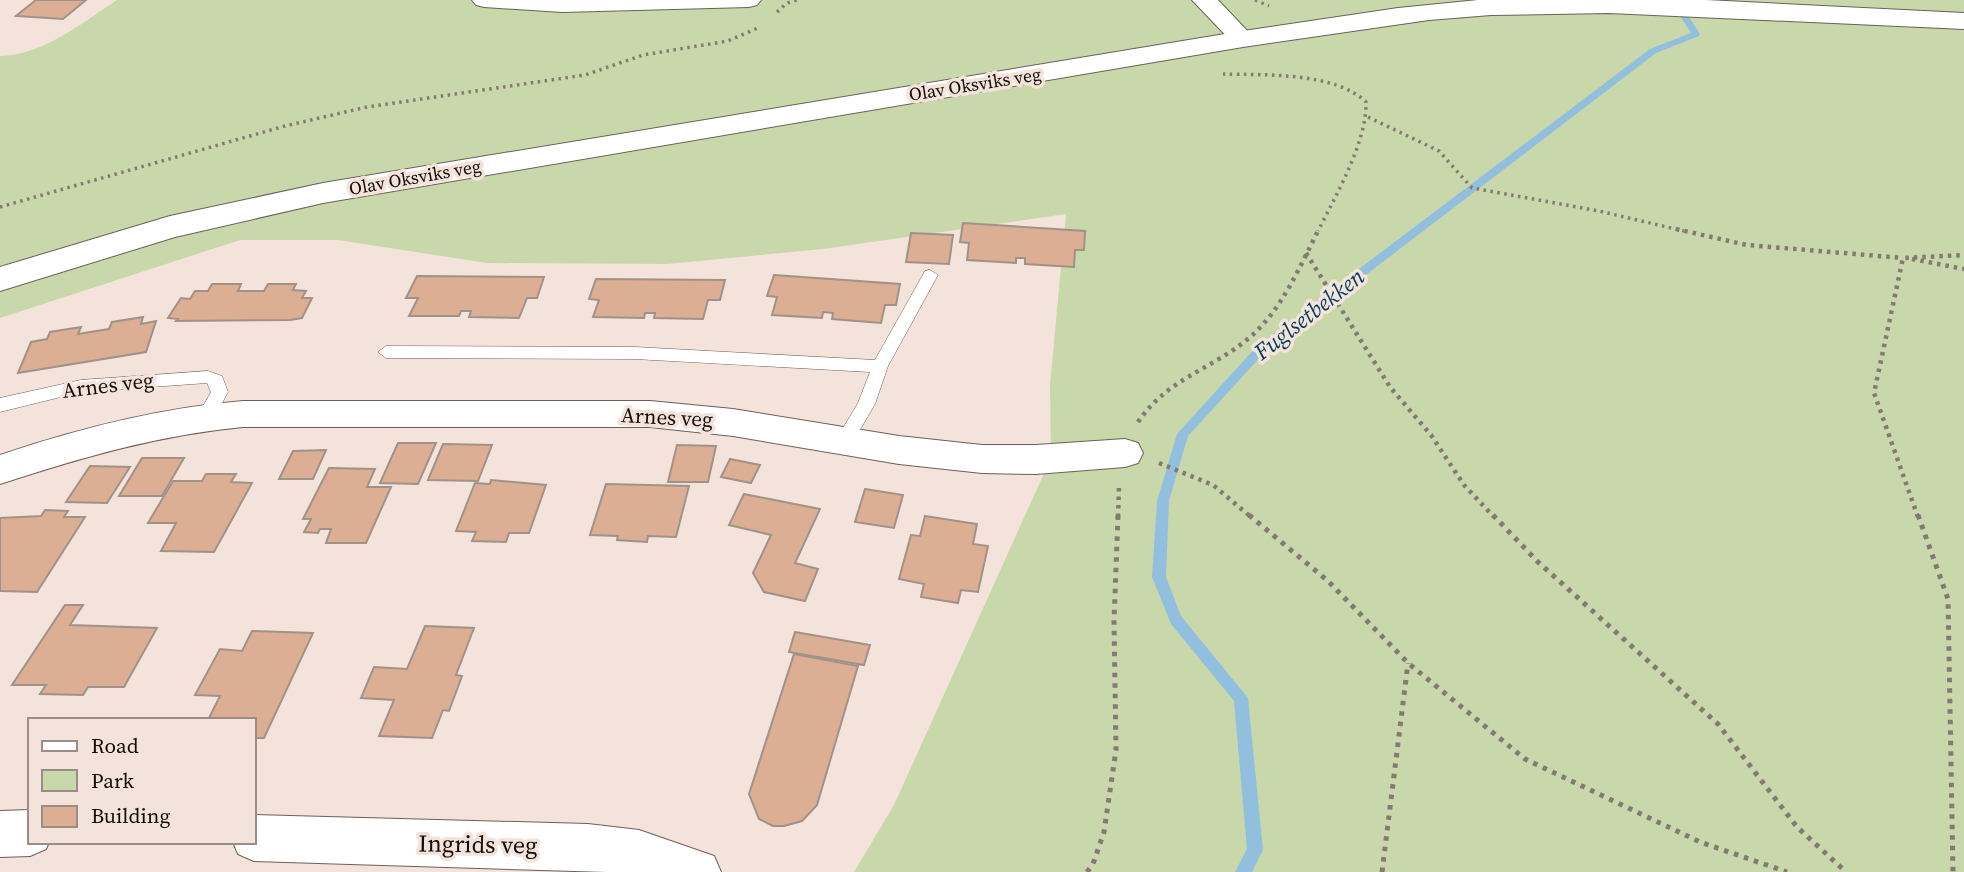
<svg xmlns="http://www.w3.org/2000/svg" width="1964" height="872" font-family="'Source Serif 4',serif">
<style>
.green{fill:#c9d8aa}
.lines{fill:none;stroke-linecap:round;stroke-linejoin:round}
.stream{fill:#93bfde;fill-rule:evenodd}
.building{fill:#dcae94;stroke:#a19289;stroke-width:2}
.service-casing{stroke:#6d5f57;stroke-width:1}
.minor-casing{stroke:#6d5f57;stroke-width:2}
.tertiary-casing{stroke:#6d5f57;stroke-width:2}
.path-far2{stroke:#857973;stroke-width:3.5;stroke-dasharray:2.5 4.5;stroke-linecap:butt}
.path-far1{stroke:#857973;stroke-width:4.5;stroke-dasharray:3.5 5;stroke-linecap:butt}
.path{stroke:#857973;stroke-width:5;stroke-dasharray:4.5 6;stroke-linecap:butt}
.service{fill:#fff;fill-rule:evenodd}
.minor{fill:#fff;fill-rule:evenodd}
.tertiary{fill:#fff;fill-rule:evenodd}
.labels{text-anchor:middle;dominant-baseline:central;stroke-width:7;stroke-linejoin:round;paint-order:stroke}
.far-street-label{font-size:18px;fill:#130d0a;stroke:#f4e3da}
.street-label{font-size:21px;fill:#130d0a;stroke:#f4e3da}
.water-label{font-size:23px;font-style:italic;fill:#033c5b;stroke:#f4e3da}
.near-street-label{font-size:24px;fill:#130d0a;stroke:#f4e3da}
</style>
<rect width="100%" height="100%" fill="#f4e3da"/>
<!-- green -->
<path class="green" d="M117,0h1847v872h-1110l40,-67 157,-347 -1,-73 16,-171 -243,35 -156,15 -180,-1 -149,-23h-98l-240,78v-262c43,-1 82,-33 117,-56z"/>
<g class="lines">
<!-- stream -->
<polygon class="stream" points="1670,0 1678,0 1700,34 1699,36 1656,53 1265,352 1188,436 1169,501 1166,577 1181,616 1248,698 1263,850 1252,872 1235,872 1247,849 1234,701 1171,624 1152,577 1157,501 1177,434 1257,346 1650,49 1691,33"/>
</g>
<!-- building -->
<g class="building">
<polygon points="36,0 86,0 63,19 16,16"/>
<polygon points="963,223 1085,231 1084,250 1075,250 1074,267 1025,264 1025,258 1016,258 1016,263 967,260 969,243 960,242"/>
<polygon points="911,233 953,235 949,264 906,262"/>
<polygon points="774,275 900,284 896,305 885,305 881,323 832,319 833,313 823,312 822,318 772,315 777,297 767,296"/>
<polygon points="417,276 544,277 537,298 527,298 519,318 469,317 471,311 461,311 459,316 409,316 418,298 406,298"/>
<polygon points="596,279 725,280 720,300 708,300 703,319 654,318 655,313 645,313 644,318 593,317 599,300 589,299"/>
<polygon points="212,284 241,284 238,291 264,291 268,284 296,284 293,290 306,291 302,298 312,298 302,318 290,320 176,321 178,319 168,318 181,298 190,299 195,291 208,291"/>
<polygon points="143,317 141,324 156,321 146,352 18,373 31,342 47,339 50,332 81,327 78,334 109,329 112,322"/>
<polygon points="398,443 436,443 418,484 380,483"/>
<polygon points="443,444 492,445 478,481 428,480"/>
<polygon points="677,445 716,446 708,482 668,482"/>
<polygon points="326,450 313,479 279,479 293,451"/>
<polygon points="142,458 184,458 162,496 119,496"/>
<polygon points="730,459 760,465 751,483 721,477"/>
<polygon points="90,466 130,467 107,503 66,502"/>
<polygon points="329,468 375,469 367,487 391,487 366,543 326,543 331,529 320,529 318,533 304,532 311,519 303,519"/>
<polygon points="206,474 236,474 231,482 252,483 214,552 161,551 176,523 148,523 173,481 202,481"/>
<polygon points="491,480 546,485 529,533 509,533 506,542 472,541 476,532 456,531 475,483 490,484"/>
<polygon points="606,484 689,486 676,537 648,536 647,542 617,540 618,536 590,535"/>
<polygon points="865,489 903,495 894,528 855,522"/>
<polygon points="744,494 820,509 795,563 818,569 805,601 764,592 753,573 771,535 729,525"/>
<polygon points="45,510 68,511 64,517 85,517 37,592 0,591 0,518 41,516"/>
<polygon points="925,516 977,524 973,544 988,546 978,592 961,590 958,603 921,597 924,584 899,579 911,535 920,536"/>
<polygon points="65,605 83,605 70,625 157,628 124,687 88,687 83,695 40,694 46,685 12,685"/>
<polygon points="425,626 474,628 456,675 462,676 449,711 443,710 432,738 379,736 394,700 361,698 374,667 407,669"/>
<polygon points="252,631 313,633 264,738 254,738 254,720 208,720 220,696 195,695 220,649 242,651"/>
<polygon points="795,632 870,645 864,665 789,652"/>
<polygon points="794,654 858,666 817,805 802,821 784,826 773,826 759,819 749,794"/>
</g>
<g class="lines">
<!-- service casing -->
<g class="service-casing">
<g id="service">
<polygon points="930,270 938,275 888,366 875,404 851,445 839,445 836,440 858,403 870,372 635,359 386,358 378,352 386,346 635,347 875,360 925,271"/>
<polygon points="208,371 222,376 228,392 212,422 200,422 197,417 211,392 207,383 81,392 0,412 0,398 81,380"/>
</g>
</g>
<!-- minor casing -->
<g class="minor-casing">
<g id="minor">
<polygon points="472,0 761,0 757,5 749,7 562,12 484,7 476,5"/>
<polygon points="1192,0 1218,0 1255,39 1252,44 1243,46 1234,44"/>
<path d="M243,401h407l83,8 166,27 83,9h54l89,-6 13,4 5,10 -5,10 -13,4 -89,7 -54,-1 -83,-9 -166,-28 -83,-9h-407c-85,8 -163,31 -243,57v-29c80,-27 159,-47 243,-54z"/>
<polygon points="30,810 30,842 49,842 46,849 30,856 0,857 0,811"/>
<polygon points="254,815 588,824 639,830 714,856 721,872 607,872 254,861 238,854 233,842 254,842"/>
</g>
</g>
<!-- tertiary casing -->
<g class="tertiary-casing">
<polygon id="tertiary" points="1478,0 1706,0 1964,13 1964,29 1609,13 1491,15 1429,20 1243,47 323,203 175,237 0,291 0,267 170,216 323,183 1243,31 1398,8"/>
</g>
<!-- path-far2 -->
<g class="path-far2">
<polyline points="1255,0 1269,6"/>
<polyline points="777,12 787,3 797,0"/>
<path d="M1223,74c41,1 112,-2 143,28 1,40 -30,93 -48,129"/>
<polyline points="1368,117 1439,151 1472,188 1599,211 1684,231"/>
<polyline points="0,207 285,126 367,107 585,75 643,55 728,41 760,27"/>
</g>
<!-- path-far1 -->
<g class="path-far1">
<polyline points="1676,229 1747,245 1903,258"/>
<polyline points="1306,253 1390,387 1431,435 1464,485 1494,517"/>
<polyline points="1912,259 1964,269"/>
<path d="M1138,422c30,-44 73,-52 111,-84 33,-28 51,-72 70,-109"/>
<polyline points="1159,463 1213,485 1251,517"/>
<polyline points="1118,517 1119,487"/>
<polyline points="1918,517 1874,393 1903,258 1964,255"/>
</g>
<!-- path -->
<g class="path">
<polyline points="1249,515 1328,581 1408,663 1525,759 1700,842 1787,872"/>
<polyline points="1493,515 1537,561 1718,724 1797,827 1846,872"/>
<polyline points="1918,515 1948,599 1953,872"/>
<polyline points="1087,872 1093,864 1104,832 1116,750 1114,621 1118,515"/>
<polyline points="1382,872 1408,663"/>
</g>
<!-- service -->
<use href="#service" class="service"/>
<!-- minor -->
<use href="#minor" class="minor"/>
<!-- tertiary -->
<use href="#tertiary" class="tertiary"/>
</g>
<g class="labels">
<!-- far-street labels -->
<g class="far-street-label">
<text transform="translate(975 84) rotate(-9)">Olav Oksviks veg</text>
<text transform="translate(415 177) rotate(-10)">Olav Oksviks veg</text>
</g>
<!-- street labels -->
<g class="street-label">
<text transform="translate(108 385) rotate(-7)">Arnes veg</text>
<text transform="translate(667 417) rotate(3)">Arnes veg</text>
</g>
<!-- water labels -->
<g class="water-label">
<text transform="translate(1309 314) rotate(-38)">Fuglsetbekken</text>
</g>
<!-- near-street labels -->
<g class="near-street-label">
<text transform="translate(478 844) rotate(1)">Ingrids veg</text>
</g>
</g>
<!-- legend -->
<rect x="28" y="718" width="228" height="126" fill="#f4e3da" stroke="#9a8d87" stroke-width="2"/>
<rect x="42" y="741" width="35" height="10" fill="#ffffff" stroke="#9a8d87" stroke-width="2"/>
<text x="91" y="753" font-size="21" fill="#130d0a">Road</text>
<rect x="42" y="770" width="35" height="21" fill="#c9d8aa" stroke="#9a8d87" stroke-width="2"/>
<text x="91" y="788" font-size="21" fill="#130d0a">Park</text>
<rect x="42" y="806" width="35" height="21" fill="#dcae94" stroke="#9a8d87" stroke-width="2"/>
<text x="91" y="823" font-size="21" fill="#130d0a">Building</text>
</svg>
